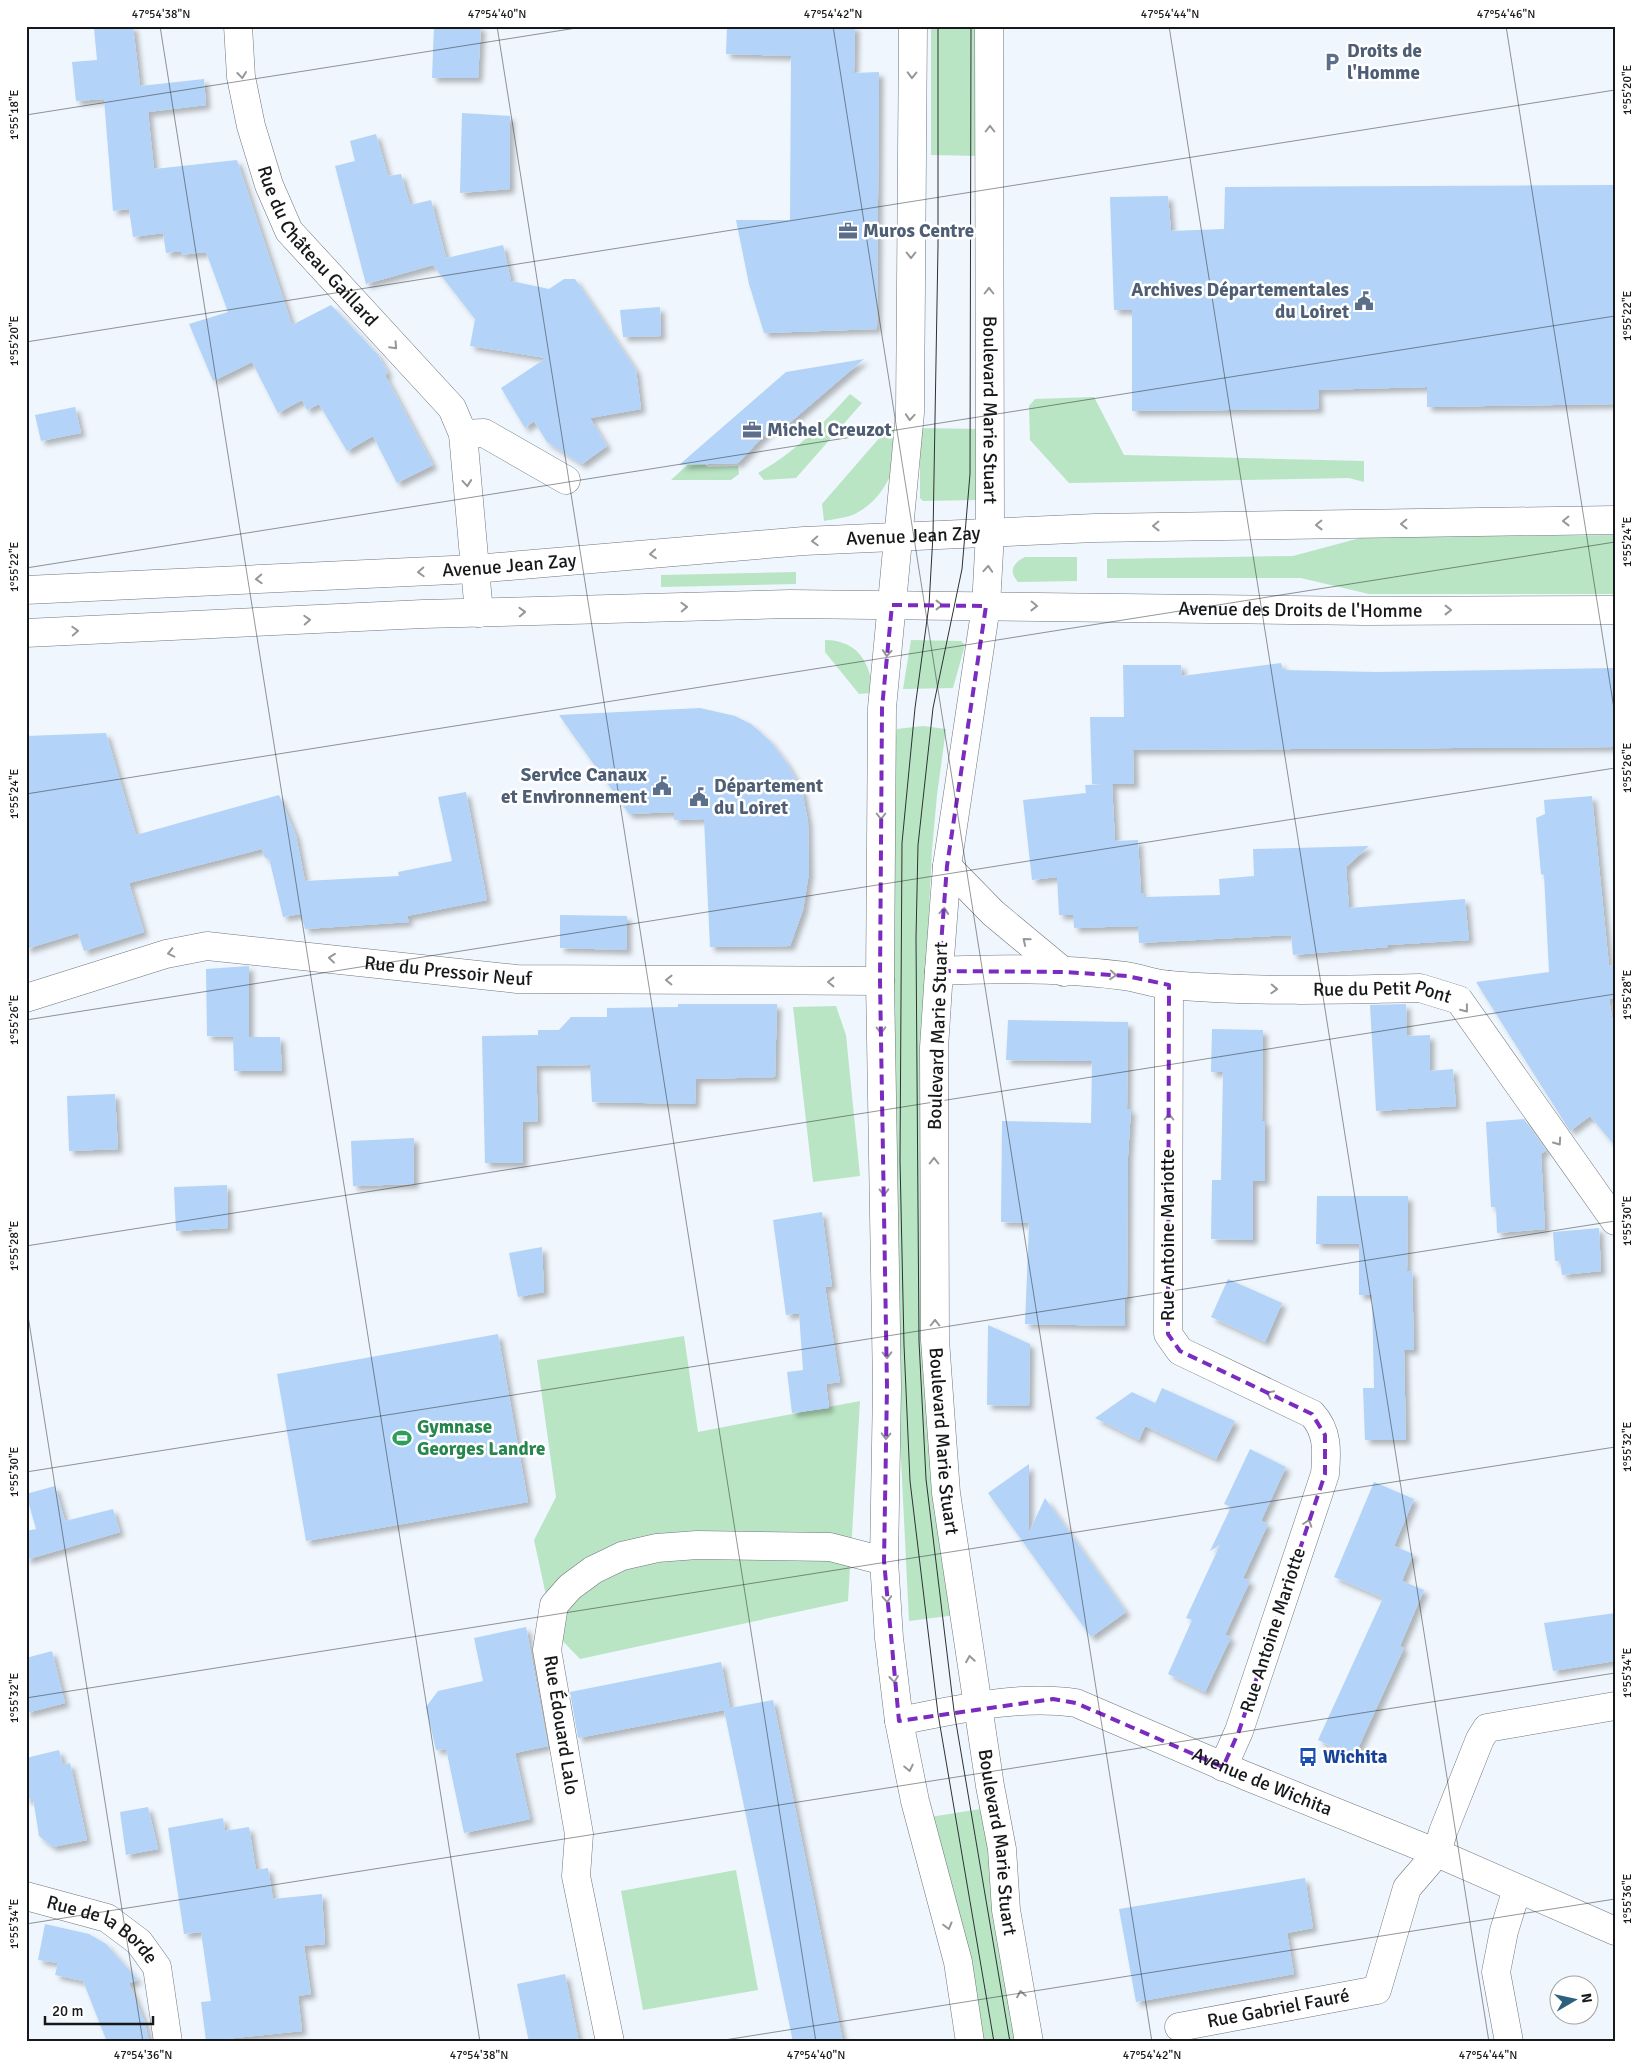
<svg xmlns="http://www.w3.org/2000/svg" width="1641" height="2068" font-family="Signika,sans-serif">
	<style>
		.green { fill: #b9e5c4 }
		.building { fill: #b3d4f8; filter: url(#shadow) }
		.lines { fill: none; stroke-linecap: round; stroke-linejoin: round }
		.street-casing { stroke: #70767c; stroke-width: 29 }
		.secondary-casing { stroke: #70767c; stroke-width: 29 }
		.primary-casing { stroke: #70767c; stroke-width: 29 }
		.street { stroke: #fff; stroke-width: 28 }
		.secondary { stroke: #fff; stroke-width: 28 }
		.primary { stroke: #fff; stroke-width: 28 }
		.tram { stroke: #2e3133; stroke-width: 1 }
		.oneway { stroke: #969798 }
		.marked { fill: none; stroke: #7b2cbf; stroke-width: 4; stroke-dasharray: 10 6; stroke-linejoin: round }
		.ticks { fill: none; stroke: #16181a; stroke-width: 1; stroke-opacity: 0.45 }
		.labels { text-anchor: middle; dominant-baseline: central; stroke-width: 5; stroke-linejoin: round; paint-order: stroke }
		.service-label { font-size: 19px; font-weight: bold; fill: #4e5e75; stroke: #fff; text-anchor: start }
		.street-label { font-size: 19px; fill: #16181a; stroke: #fff }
		.leisure-label { font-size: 19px; font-weight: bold; fill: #27864d; stroke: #fff; text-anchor: start }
		.transit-label { font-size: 19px; font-weight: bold; fill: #164399; stroke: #fff; text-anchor: start }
		.neatline { fill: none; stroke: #16181a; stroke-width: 2 }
		.ticks-label { font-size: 12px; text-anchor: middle; fill: #16181a }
	</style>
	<defs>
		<filter id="shadow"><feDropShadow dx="4.5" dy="4.5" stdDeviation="2.5" flood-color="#0004"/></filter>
	</defs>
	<rect width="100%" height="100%" fill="#eff6fd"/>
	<!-- green -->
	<path class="green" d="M931 26H980V156L931 155Z
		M850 394 862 403 796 478 764 480 758 473C794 453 822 425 850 394Z
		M1094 397 1124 455 1364 461V482L1349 478 1069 483 1030 440 1029 406 1035 399Z
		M902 427C898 462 889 496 855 514 846 518 833 519 824 521L822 504 888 428Z
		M920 428 978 429 977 500 923 501 920 498Z
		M697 456 708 467 738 466 739 474 731 480H671Z
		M1615 535V594H1369L1301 578H1107V559L1293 556 1364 537Z
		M1025 557H1077V581L1018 582C1008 571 1013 563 1025 557Z
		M796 572V584L661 587V575Z
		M825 640C858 640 872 664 872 693L859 694 825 652Z
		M911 640 961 641 965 645 953 688 903 689Z
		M923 726 946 729 937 795 932 850 923 1031 956 1615 909 1621 895 1337 892 869 894 755 897 729Z
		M836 1006 846 1035 860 1176 813 1182 793 1007Z
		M684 1336 698 1432 860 1401 848 1601 580 1659 554 1632 534 1540 556 1497 537 1360Z
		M987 1808 1019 2042H984L968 1950 930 1817Z
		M736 1870 758 1990 643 2010 621 1891Z"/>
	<!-- building -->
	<path class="building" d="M112 26H133L140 86 204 79 206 105 148 112 154 169 237 160 292 325 331 305 378 355 388 373 385 375 433 465 397 483 373 436 347 451 319 404 307 410 302 400 278 413 252 362 213 381 189 324 228 312 206 252 181 255V251L166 253 163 233 133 237 129 209 113 211 104 99 76 101 72 62 97 60 94 28Z
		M434 26H481L478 78H432Z
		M727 26H855L854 73 879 72 877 329 764 333 749 284 736 220H790L791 56 726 54Z
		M462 113 510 116V189L460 193Z
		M376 134 388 176 401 174 410 205 431 200 446 258 503 245 511 281 549 289 564 279H575L636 370 641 409 590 418 607 446 582 464 547 442 534 421 525 428 501 388 546 358 470 346 475 319 433 265 366 284 335 166 355 161 350 141Z
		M1615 185V404L1427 407V387L1318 390 1319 409 1132 411V310H1114L1110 197 1168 196 1171 231 1224 229 1225 187Z
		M660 307 661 336 623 337 620 310Z
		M864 359 780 431 775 424 738 463 679 465 786 372Z
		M75 407 81 433 41 441 35 415Z
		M1281 663 1283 670 1377 672 1615 668V747L1133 750 1134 784H1092L1090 717H1124L1123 665H1181L1182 676Z
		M700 708 735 716 751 724 770 741 786 762 802 790 808 822 809 873 803 910 790 946 710 947 704 819 674 820V812L629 814 559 715Z
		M106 733 136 835 279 795 296 836 305 881 399 876 398 872 452 861 438 797 466 792 487 900 407 916 409 922 305 929 301 914 283 917 269 858H265L262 849 129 883 144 932 84 951 78 933 26 949V736Z
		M1112 784 1115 841 1138 840 1141 893H1144V897L1220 895 1219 879 1254 876 1253 849 1369 846 1346 867 1349 908 1465 899 1469 940 1388 945V947L1293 955 1291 935 1139 943 1138 926 1074 928 1073 915H1059L1057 877 1032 880 1023 800 1086 793 1085 785Z
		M1592 796 1609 966 1615 965V998L1609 999 1615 1035V1146L1590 1116 1570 1131 1476 982 1549 972 1544 875 1541 874 1536 818 1545 814 1544 800Z
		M560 915 627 916V950L560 948Z
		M249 966V1037L207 1036 206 969Z
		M678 1004H777L775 1077 696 1079 695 1104 592 1102 590 1065 536 1066 538 1121 523 1122V1163H485L482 1036 538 1035V1030H559L571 1017H607V1008L678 1007Z
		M1406 1004 1407 1036 1430 1035V1071L1453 1069 1456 1106 1376 1111 1370 1005Z
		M1008 1020 1128 1022 1127 1109H1131L1128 1156 1127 1299H1125V1326L1025 1324 1029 1223 1001 1222 1002 1121 1091 1123 1092 1061 1006 1060Z
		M1212 1029 1263 1030 1262 1121H1265V1181H1253V1240L1211 1239 1212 1180H1221L1223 1072H1211Z
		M233 1037H280L282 1071H234Z
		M115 1094 118 1149 69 1151 67 1096Z
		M1524 1119 1546 1150 1541 1154 1545 1229 1497 1233 1496 1207H1491L1486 1122Z
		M414 1138V1184L353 1186 351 1141Z
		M227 1185 228 1228 176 1231 174 1187Z
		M1317 1196H1408L1407 1271H1412L1414 1350H1404L1406 1440H1365L1363 1388H1374L1372 1295H1359V1244H1316Z
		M822 1212 832 1286 825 1287 840 1382 826 1384 829 1408 792 1413 787 1372 803 1370 799 1313 786 1315 773 1220Z
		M1599 1228 1601 1271 1562 1275 1560 1261H1555L1553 1232Z
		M542 1247 544 1292 518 1297 509 1253Z
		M1228 1279 1282 1303 1265 1342 1211 1317Z
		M988 1325 1030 1344 1029 1406 987 1405Z
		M498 1334 528 1502 306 1541 277 1374Z
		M1162 1388 1235 1421 1216 1459 1145 1426Z
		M1132 1392 1155 1403 1139 1440 1095 1418Z
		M1250 1449 1286 1467 1261 1521 1268 1524 1243 1578 1250 1581 1225 1635 1231 1637 1205 1692 1168 1674 1192 1620 1186 1618 1220 1545 1210 1551 1231 1507 1224 1504Z
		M1029 1464V1532L1045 1498 1126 1612 1091 1637 988 1493Z
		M1374 1482 1414 1499 1394 1546 1413 1554 1402 1581 1424 1590 1400 1646 1404 1648 1354 1757 1318 1740 1383 1598 1334 1577Z
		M55 1486 65 1521 113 1509 120 1532 26 1560V1531L36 1529 26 1494Z
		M1615 1613V1661L1553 1671 1544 1623Z
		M526 1627 548 1746 515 1753 530 1819 464 1833 446 1749 436 1750 426 1707 438 1691 483 1681 474 1638Z
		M52 1651 65 1703 26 1713V1658Z
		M721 1662 730 1708 773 1700 843 2042H793L724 1710 578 1738 570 1692Z
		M59 1750 63 1765 70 1763 87 1840 53 1847 39 1836 33 1798 26 1800V1758Z
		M148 1807 158 1849 126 1855 120 1812Z
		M223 1818 225 1831 249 1827 256 1870 268 1868 273 1899 322 1894 325 1944 304 1946 311 1994 298 1996 302 2031 206 2041 201 2002 211 2001 201 1932 184 1934 168 1828Z
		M1305 1878 1313 1928 1287 1933 1294 1974 1136 2002 1119 1909Z
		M45 1924 89 1934 106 1944 138 1980 129 1983 145 2023 149 2042H107L83 1981 55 1975 58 1963 38 1960Z
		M565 1974 579 2042H529L517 1984Z"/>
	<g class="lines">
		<!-- street casing -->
		<g class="street-casing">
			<g id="street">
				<path id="s1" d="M238 26 241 77 251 126 269 185 289 231 452 408 463 434 479 613"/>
				<path d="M463 434 484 433 566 480"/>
				<path d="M947 866 993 913 1064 972"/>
				<path id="s2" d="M939 971C1001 968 1063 968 1125 976 1140 978 1154 984 1169 985 1252 992 1336 990 1420 988L1459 1000 1615 1221"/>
				<path d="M1169 985 1168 1334 1180 1351 1312 1414C1328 1431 1327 1451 1325 1474L1239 1731 1223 1767"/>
				<path id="s3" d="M26 998 166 954 207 946 517 979 880 981"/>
				<path id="s4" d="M899 1721C956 1710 1018 1694 1076 1703L1246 1776 1437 1853 1615 1931"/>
				<path id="s5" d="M26 1896 107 1918 139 1942 157 1967 168 2042"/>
				<path id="s6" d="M1179 2027 1377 1990 1407 1888 1437 1853 1443 1832 1480 1739 1487 1728 1615 1706"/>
				<path d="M610 2042 576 1876 579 1834 547 1650 554 1605 570 1587 593 1570 622 1556 657 1548 697 1545 830 1547 884 1561"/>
				<path d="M1509 2042 1496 1972 1504 1931 1517 1889"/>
			</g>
		</g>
		<!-- secondary casing -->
		<g class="secondary-casing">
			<g id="secondary">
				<path d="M913 26 910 413 882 708 880 981 887 1387 884 1561 889 1638 899 1721 915 1801 958 1962 970 2042"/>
				<path id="s7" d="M989 26 990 533 986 606 947 866 939 971 934 1048 935 1340 946 1493 990 1786 1002 1849 1006 1910 1029 2042"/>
			</g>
		</g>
		<!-- primary casing -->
		<g class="primary-casing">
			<g id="primary">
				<path id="s8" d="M26 590 474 569 804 541 1095 528 1615 520"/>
				<path id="s9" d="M26 633 423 614 790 604 1365 611 1615 610"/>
			</g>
		</g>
		<!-- street -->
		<use href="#street" class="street"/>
		<!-- secondary -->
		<use href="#secondary" class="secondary"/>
		<!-- primary -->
		<use href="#primary" class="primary"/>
		<!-- tram -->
		<path class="tram" d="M938 26V246L933 535 929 605 915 708 902 843 900 1160 904 1345 910 1481 938 1714 994 2042
			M971 26 970 474 962 569 933 708 918 845 916 938 919 1341 926 1479 954 1711 1010 2042"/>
	</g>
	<!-- one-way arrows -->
	<defs><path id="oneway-chevron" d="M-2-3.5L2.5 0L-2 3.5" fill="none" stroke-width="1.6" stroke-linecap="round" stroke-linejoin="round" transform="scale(1.25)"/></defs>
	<g class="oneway">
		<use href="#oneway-chevron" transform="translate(242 75) rotate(83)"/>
		<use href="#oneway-chevron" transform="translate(912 75) rotate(91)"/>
		<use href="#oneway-chevron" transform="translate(990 129) rotate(-90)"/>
		<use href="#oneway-chevron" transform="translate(911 255) rotate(90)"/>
		<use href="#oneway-chevron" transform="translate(989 291) rotate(-90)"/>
		<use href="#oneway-chevron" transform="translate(394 346) rotate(47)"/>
		<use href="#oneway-chevron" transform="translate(910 417) rotate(94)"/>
		<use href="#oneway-chevron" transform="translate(467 483) rotate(85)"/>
		<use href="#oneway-chevron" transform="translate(1566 521) rotate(179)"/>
		<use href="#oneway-chevron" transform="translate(1404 524) rotate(179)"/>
		<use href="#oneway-chevron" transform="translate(1319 525) rotate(179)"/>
		<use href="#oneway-chevron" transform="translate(1156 526) rotate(179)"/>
		<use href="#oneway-chevron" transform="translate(815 541) rotate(177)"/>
		<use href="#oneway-chevron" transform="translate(653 554) rotate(175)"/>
		<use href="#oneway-chevron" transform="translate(988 569) rotate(-86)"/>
		<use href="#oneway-chevron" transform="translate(421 572) rotate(177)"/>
		<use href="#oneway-chevron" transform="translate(259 579) rotate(177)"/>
		<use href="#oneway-chevron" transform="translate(939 605)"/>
		<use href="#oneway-chevron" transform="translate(1034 606) rotate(1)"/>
		<use href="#oneway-chevron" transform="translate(684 607) rotate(-2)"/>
		<use href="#oneway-chevron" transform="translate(1448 610)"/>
		<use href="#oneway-chevron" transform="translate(522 612) rotate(-2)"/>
		<use href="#oneway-chevron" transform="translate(307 620) rotate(-3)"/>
		<use href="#oneway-chevron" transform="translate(75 631) rotate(-3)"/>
		<use href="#oneway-chevron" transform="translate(887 653) rotate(95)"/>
		<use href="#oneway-chevron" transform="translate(881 816) rotate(90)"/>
		<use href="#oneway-chevron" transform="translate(944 911) rotate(-85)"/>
		<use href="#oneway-chevron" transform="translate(1026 941) rotate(-141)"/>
		<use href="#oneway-chevron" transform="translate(171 953) rotate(167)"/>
		<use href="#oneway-chevron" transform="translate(332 958) rotate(-174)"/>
		<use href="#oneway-chevron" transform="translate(1113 975) rotate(4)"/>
		<use href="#oneway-chevron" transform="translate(669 980) rotate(-179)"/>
		<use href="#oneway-chevron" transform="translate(831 982) rotate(-180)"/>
		<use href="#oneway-chevron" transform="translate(1274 989) rotate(2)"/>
		<use href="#oneway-chevron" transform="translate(1465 1009) rotate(52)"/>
		<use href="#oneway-chevron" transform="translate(881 1030) rotate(89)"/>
		<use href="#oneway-chevron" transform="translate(1169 1117) rotate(-90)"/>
		<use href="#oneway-chevron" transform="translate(1558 1142) rotate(55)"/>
		<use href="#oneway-chevron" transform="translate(934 1161) rotate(-90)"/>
		<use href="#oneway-chevron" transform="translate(884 1192) rotate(89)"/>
		<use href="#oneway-chevron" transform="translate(935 1323) rotate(-90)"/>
		<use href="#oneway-chevron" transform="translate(887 1355) rotate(89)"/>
		<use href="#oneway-chevron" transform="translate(1270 1394) rotate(-154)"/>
		<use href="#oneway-chevron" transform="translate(886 1436) rotate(91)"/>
		<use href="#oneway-chevron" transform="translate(1308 1523) rotate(-72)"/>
		<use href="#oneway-chevron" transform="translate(887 1599) rotate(86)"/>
		<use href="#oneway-chevron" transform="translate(970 1659) rotate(-99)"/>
		<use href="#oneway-chevron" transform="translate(894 1679) rotate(83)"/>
		<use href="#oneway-chevron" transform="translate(909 1768) rotate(78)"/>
		<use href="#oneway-chevron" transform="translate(948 1926) rotate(75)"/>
		<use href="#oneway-chevron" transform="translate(1021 1994) rotate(-100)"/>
	</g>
	<!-- marked area -->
	<path class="marked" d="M892 605 986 606 947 866 939 971 1064 972 1127 976 1169 985 1168 1334 1180 1351 1312 1414 1325 1435V1474L1239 1731 1223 1767 1076 1703 1053 1699 899 1721 884 1561 887 1387 880 981 882 708Z"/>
	<!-- ticks -->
	<path class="ticks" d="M160 26 480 2042M497 26 816 2042M833 26 1152 2042M1169 26 1489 2042M1506 26 1615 715M26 115 589 26M26 342 1615 90M26 568 1615 316M26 794 1615 542M26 1020 1615 768M26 1246 1615 994M26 1303 143 2042M26 1472 1615 1221M26 1698 1615 1447M26 1924 1615 1673M712 2042 1615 1899"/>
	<!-- icons -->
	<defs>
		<g id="parking-bare" transform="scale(1.5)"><path d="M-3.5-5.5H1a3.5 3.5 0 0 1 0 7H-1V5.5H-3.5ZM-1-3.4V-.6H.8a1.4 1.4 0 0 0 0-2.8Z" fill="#5c6f8a" stroke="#fff" stroke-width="2.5" paint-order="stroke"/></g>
		<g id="office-bare" transform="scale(1.5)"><path d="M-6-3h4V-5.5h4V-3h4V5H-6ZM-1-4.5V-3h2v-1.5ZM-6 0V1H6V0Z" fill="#5c6f8a" stroke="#fff" stroke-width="2.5" paint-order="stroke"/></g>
		<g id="civic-bare" transform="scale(1.5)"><path d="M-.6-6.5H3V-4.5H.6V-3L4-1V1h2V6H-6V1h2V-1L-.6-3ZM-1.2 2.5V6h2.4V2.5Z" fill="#5c6f8a" stroke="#fff" stroke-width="2.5" paint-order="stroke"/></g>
		<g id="stadium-bare" transform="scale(1.5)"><path d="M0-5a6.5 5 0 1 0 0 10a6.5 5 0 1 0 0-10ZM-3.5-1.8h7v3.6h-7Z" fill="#2e9e5b" stroke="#fff" stroke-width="2.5" paint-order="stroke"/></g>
		<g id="bus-bare" transform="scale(1.5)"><path d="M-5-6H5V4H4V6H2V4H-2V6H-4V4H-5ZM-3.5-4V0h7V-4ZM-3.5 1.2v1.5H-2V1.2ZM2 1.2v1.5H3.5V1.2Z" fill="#1a4fb4" stroke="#fff" stroke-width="2.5" paint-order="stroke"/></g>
	</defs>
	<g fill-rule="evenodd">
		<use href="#parking-bare" x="1332" y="62"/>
		<use href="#office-bare" x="848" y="231"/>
		<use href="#civic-bare" x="1364" y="301"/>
		<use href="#office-bare" x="752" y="430"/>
		<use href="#civic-bare" x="662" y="786"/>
		<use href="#civic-bare" x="699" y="797"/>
		<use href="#stadium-bare" x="402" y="1438"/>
		<use href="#bus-bare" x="1308" y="1757"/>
	</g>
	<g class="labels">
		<!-- service labels -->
		<g class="service-label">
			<text x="1347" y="51">Droits de<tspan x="1347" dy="22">l'Homme</tspan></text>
			<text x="863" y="231">Muros Centre</text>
			<text x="1349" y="290" text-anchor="end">Archives Départementales<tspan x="1349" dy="22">du Loiret</tspan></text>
			<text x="767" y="430">Michel Creuzot</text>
			<text x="647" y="775" text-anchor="end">Service Canaux<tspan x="647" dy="22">et Environnement</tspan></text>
			<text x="714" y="786">Département<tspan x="714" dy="22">du Loiret</tspan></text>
		</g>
		<!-- street labels -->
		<g class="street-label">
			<text stroke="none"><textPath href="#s1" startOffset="241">Rue du Château Gaillard</textPath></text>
			<text stroke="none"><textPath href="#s7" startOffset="384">Boulevard Marie Stuart</textPath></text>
			<text stroke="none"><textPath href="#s8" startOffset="889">Avenue Jean Zay</textPath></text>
			<text stroke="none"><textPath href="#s8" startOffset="484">Avenue Jean Zay</textPath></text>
			<text stroke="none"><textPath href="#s9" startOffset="1275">Avenue des Droits de l'Homme</textPath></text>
			<text stroke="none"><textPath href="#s3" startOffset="431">Rue du Pressoir Neuf</textPath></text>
			<text stroke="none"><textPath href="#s2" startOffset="445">Rue du Petit Pont</textPath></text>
			<text transform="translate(938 1036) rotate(-88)">Boulevard Marie Stuart</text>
			<text transform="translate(1168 1235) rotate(-90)">Rue Antoine Mariotte</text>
			<text stroke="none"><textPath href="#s7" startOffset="1419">Boulevard Marie Stuart</textPath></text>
			<text transform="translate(1273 1630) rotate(-72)">Rue Antoine Mariotte</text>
			<text transform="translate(561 1725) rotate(81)">Rue Édouard Lalo</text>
			<text stroke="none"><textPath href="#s4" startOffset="381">Avenue de Wichita</textPath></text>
			<text stroke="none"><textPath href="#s7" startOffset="1824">Boulevard Marie Stuart</textPath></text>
			<text stroke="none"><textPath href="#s5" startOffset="85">Rue de la Borde</textPath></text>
			<text stroke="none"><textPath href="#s6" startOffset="101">Rue Gabriel Fauré</textPath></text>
		</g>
		<!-- leisure labels -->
		<g class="leisure-label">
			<text x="417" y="1427">Gymnase<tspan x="417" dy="22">Georges Landre</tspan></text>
		</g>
		<!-- transit labels -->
		<g class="transit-label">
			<text x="1323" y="1757">Wichita</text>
		</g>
	</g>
	<!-- border -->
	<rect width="1641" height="2068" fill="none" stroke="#ffffff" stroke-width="55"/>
	<!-- north arrow -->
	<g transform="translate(1574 2000) rotate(81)"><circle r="24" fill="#ffffff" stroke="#a2a3a3"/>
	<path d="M0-4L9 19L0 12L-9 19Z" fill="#2d617e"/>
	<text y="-8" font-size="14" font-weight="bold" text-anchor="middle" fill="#16181a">N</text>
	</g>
	<!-- scale -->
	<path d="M45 2016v8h108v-8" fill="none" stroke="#16181a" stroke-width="2.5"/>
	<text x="52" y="2016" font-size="15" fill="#16181a" stroke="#ffffff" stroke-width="4" paint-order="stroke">20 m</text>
	<rect x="28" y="28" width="1586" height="2012" class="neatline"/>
	<g class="ticks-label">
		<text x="161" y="18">47°54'38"N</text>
		<text x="497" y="18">47°54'40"N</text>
		<text x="833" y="18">47°54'42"N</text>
		<text x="1170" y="18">47°54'44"N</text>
		<text x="1506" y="18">47°54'46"N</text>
		<text transform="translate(1627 90) rotate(-90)" y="4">1°55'20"E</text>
		<text transform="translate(14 115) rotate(-90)" y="4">1°55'18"E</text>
		<text transform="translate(1627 316) rotate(-90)" y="4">1°55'22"E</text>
		<text transform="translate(14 341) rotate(-90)" y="4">1°55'20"E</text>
		<text transform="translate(1627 542) rotate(-90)" y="4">1°55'24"E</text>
		<text transform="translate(14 567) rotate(-90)" y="4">1°55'22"E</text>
		<text transform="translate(1627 768) rotate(-90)" y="4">1°55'26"E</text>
		<text transform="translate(14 794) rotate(-90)" y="4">1°55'24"E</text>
		<text transform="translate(1627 995) rotate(-90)" y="4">1°55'28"E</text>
		<text transform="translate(14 1020) rotate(-90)" y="4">1°55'26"E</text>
		<text transform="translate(1627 1221) rotate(-90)" y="4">1°55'30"E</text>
		<text transform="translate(14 1246) rotate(-90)" y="4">1°55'28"E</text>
		<text transform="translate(1627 1447) rotate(-90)" y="4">1°55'32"E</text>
		<text transform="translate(14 1472) rotate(-90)" y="4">1°55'30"E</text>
		<text transform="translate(1627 1673) rotate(-90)" y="4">1°55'34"E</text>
		<text transform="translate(14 1698) rotate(-90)" y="4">1°55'32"E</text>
		<text transform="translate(1627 1899) rotate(-90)" y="4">1°55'36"E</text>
		<text transform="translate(14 1924) rotate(-90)" y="4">1°55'34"E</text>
		<text x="143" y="2059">47°54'36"N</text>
		<text x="479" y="2059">47°54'38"N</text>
		<text x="816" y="2059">47°54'40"N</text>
		<text x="1152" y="2059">47°54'42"N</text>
		<text x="1488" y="2059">47°54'44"N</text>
	</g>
</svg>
